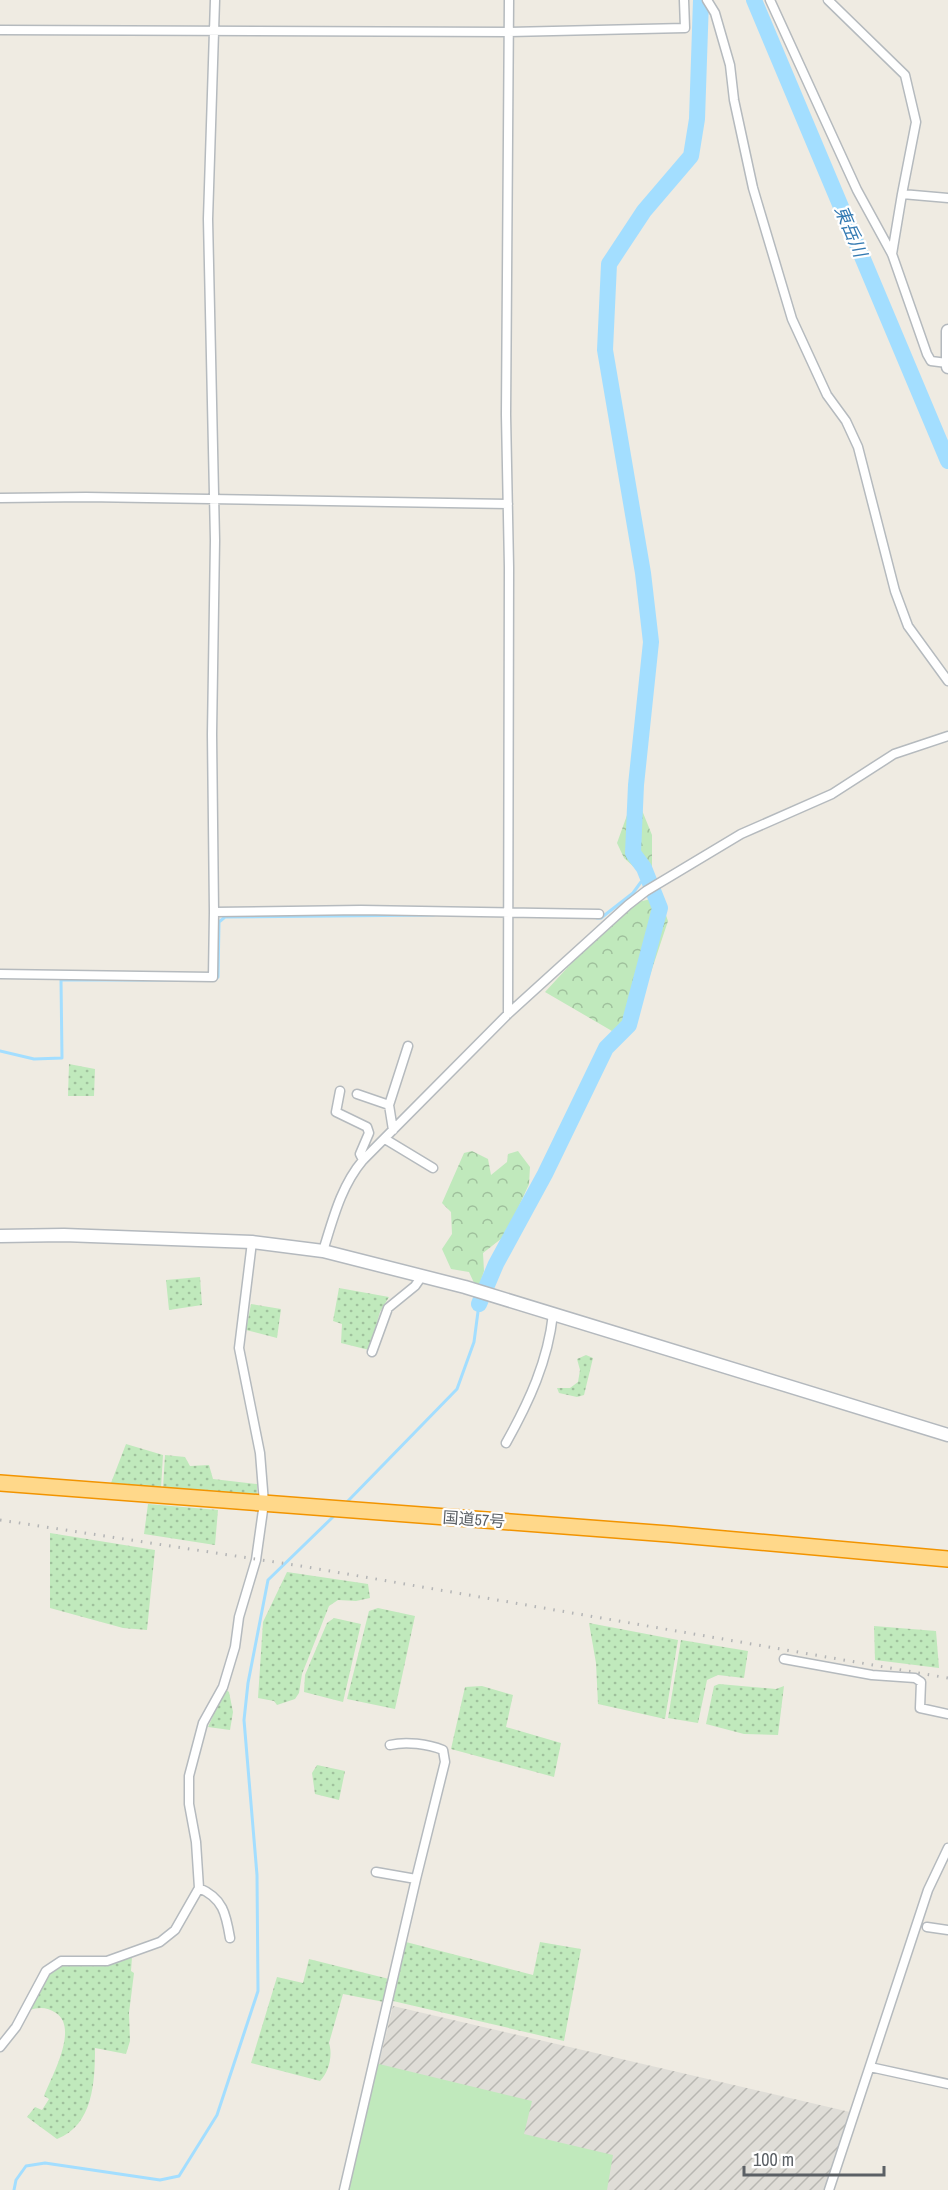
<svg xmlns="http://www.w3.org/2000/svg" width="948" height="2190" font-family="'Archivo Narrow','Noto Sans JP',sans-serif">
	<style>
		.industrial { fill: url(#industrial-furrows) }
		.grass { fill: url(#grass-dots) }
		.forest { fill: url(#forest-crowns) }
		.pitch { fill: #c0e9bc }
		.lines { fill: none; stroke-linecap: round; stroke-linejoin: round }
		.stream { stroke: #a3deff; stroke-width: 3 }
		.river { stroke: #a3deff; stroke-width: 16 }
		.street-casing { stroke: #b5babe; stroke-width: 11 }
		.secondary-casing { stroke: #b4b9be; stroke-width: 15 }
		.highway-casing { stroke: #f29400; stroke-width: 18 }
		.street { stroke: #fff; stroke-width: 8 }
		.secondary { stroke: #fff; stroke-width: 12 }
		.highway { stroke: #ffd88a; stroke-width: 15 }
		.rail { stroke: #b4b5b6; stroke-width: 3; stroke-dasharray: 1.5 8; stroke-linecap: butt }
		.labels { text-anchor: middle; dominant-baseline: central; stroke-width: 4.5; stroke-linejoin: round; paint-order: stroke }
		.street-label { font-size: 16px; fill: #5b6065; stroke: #fff }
		.water-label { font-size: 18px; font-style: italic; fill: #337ab2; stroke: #fff }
	</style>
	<defs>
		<pattern id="industrial-furrows" width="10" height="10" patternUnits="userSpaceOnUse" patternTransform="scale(1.5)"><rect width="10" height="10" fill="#dfddd7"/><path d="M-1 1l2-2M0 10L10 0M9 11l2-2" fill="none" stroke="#b8b7b2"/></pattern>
		<pattern id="grass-dots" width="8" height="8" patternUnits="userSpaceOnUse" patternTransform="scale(1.5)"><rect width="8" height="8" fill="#c0e9bc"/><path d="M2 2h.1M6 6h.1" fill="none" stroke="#9fc09c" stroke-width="1.8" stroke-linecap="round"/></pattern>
		<pattern id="forest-crowns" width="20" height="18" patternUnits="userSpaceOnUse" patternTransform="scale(1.5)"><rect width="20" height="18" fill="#c0e9bc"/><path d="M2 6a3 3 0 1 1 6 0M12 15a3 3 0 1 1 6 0" fill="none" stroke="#9fc09c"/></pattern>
	</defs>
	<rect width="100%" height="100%" fill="#efebe2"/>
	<!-- industrial -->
	<path class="industrial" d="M393 2006 850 2112 825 2190H348Z"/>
	<!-- grass -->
	<path class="grass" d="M69 1064 95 1069 94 1096H68Z
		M200 1277 202 1305 169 1310 166 1280Z
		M339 1288 389 1297 380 1312 369 1350 341 1343 342 1324 333 1321Z
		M251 1304 281 1309 277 1338 246 1330Z
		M586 1355 593 1358 584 1395 577 1397 559 1393 557 1388H570L578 1382 580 1370 577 1359Z
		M126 1444 163 1455 161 1488 111 1483Z
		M165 1455 185 1457 190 1466 209 1465 213 1479 257 1484V1496L163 1488Z
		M148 1504 218 1510 215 1545 144 1534Z
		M50 1533 155 1550 147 1630 123 1628 50 1608Z
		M287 1572 368 1584 370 1598 356 1601 338 1600 329 1606 302 1674 299 1693 295 1699 277 1705 274 1701 258 1698 263 1622Z
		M378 1608 415 1616 395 1709 347 1699 369 1611Z
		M334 1618 361 1624 343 1702 304 1692 305 1675 327 1623Z
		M589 1623 678 1640 665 1719 598 1704 596 1663Z
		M874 1626 936 1631 939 1668 875 1660Z
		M681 1640 748 1651 744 1678 718 1675 707 1680 698 1723 668 1718Z
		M719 1684 776 1689 784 1686 778 1735 744 1734 706 1724 714 1686Z
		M482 1686 513 1695 506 1727 561 1743 554 1777 451 1749 465 1687Z
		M225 1689 229 1692 233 1712 230 1730 208 1727Z
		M317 1765 345 1771 339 1800 315 1794 312 1773Z
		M406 1942 533 1975 540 1942 581 1949 564 2041 393 2001Z
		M132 1957 131 1971 134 1973 129 2013 130 2041 126 2054 95 2048C95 2082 93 2125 57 2139L27 2117 35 2107 42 2110 49 2099 44 2096C52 2076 79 2028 56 2013 47 2007 40 2007 29 2010L53 1969 59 1966H104Z
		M309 1959 389 1979 384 2002 343 1994 329 2043C333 2055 329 2072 320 2081L251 2063 277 1977 303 1983Z"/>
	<!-- forest -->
	<path class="forest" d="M635 793 652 835V876L668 921 637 1014 612 1031 545 992 625 905 655 898 646 878 624 858 617 843Z
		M472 1151 488 1159 491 1175 507 1162 508 1154 518 1151 530 1167 529 1184 506 1235 483 1253 484 1271 479 1286 475 1285 469 1272 451 1269 442 1249 452 1234 451 1212 442 1203 464 1153Z"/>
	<!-- pitch -->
	<path class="pitch" d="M379 2064 532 2101 524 2134 613 2155 607 2190H347L374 2068Z"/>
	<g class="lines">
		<!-- stream -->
		<path class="stream" d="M597 918H601L633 893 641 882
			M0 1051 34 1059 62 1058 61 980H215L218 977 219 922 225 917 434 915
			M346 1503 457 1389 474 1342 479 1304
			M14 2190 16 2180 26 2166 45 2163 160 2180 179 2176 217 2115 258 1991 257 1875 244 1720 248 1683 268 1580 336 1514"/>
		<!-- river -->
		<path class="river" d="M754 0 948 461
			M479 1304 496 1264 545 1174 606 1048 629 1025 660 908 644 868 633 853 636 785 651 642 643 573 605 350 609 264 644 211 691 156 697 119 701 0"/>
		<!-- street casing -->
		<g class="street-casing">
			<path id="street" d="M707 0 715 13 730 65 734 100 753 188 792 319 827 395 846 421 858 447 895 591 908 626 948 681
				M770 0 857 190 892 254 927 354 931 361 947 363
				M828 0 905 75 916 122 902 194
				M0 30 509 32 685 28 684 0
				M892 254 902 194 948 198
				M0 498 86 497 508 504
				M214 912 212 734 215 540 208 219 215 0
				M0 974 213 977 214 912 361 910 599 914
				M508 1014 509 567 506 415 509 0
				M340 1091 336 1112 367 1127 369 1133 360 1154 363 1160
				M357 1094 389 1105
				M393 1130 389 1105 408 1046
				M385 1139 433 1168
				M323 1251C333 1219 341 1186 363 1160L508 1014 628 905 646 891 741 834 832 794 894 754 948 736
				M372 1352 388 1308 415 1286 422 1276
				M506 1443C529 1402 548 1361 553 1314
				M784 1659 872 1675 915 1678 921 1682 920 1708 948 1714
				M376 1872 416 1879 445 1762 443 1750C428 1744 406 1741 390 1745
				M199 1888C223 1898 226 1914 230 1938
				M927 1927 948 1930
				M0 2047 16 2027 46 1971 61 1961H107L160 1942 175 1930 199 1888 196 1842 189 1804V1776L203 1723 223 1687 235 1647 239 1617 256 1560 264 1503 260 1453 239 1348 252 1242
				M870 2067 948 2084
				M344 2190 416 1879
				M829 2190 928 1890 948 1848"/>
		</g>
		<!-- secondary casing -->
		<g class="secondary-casing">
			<path id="secondary" d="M948 331V367
				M0 1236 64 1235 252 1242 323 1251 465 1287 948 1435"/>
		</g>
		<!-- highway casing -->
		<g class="highway-casing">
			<path id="highway" d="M0 1483 669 1534 948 1559"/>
		</g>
		<!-- street -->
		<use href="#street" class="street"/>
		<!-- secondary -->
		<use href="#secondary" class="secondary"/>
		<!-- highway -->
		<use href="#highway" class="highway"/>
		<!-- rail -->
		<path class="rail" d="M0 1520 301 1566 948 1678"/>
	</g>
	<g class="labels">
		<!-- street labels -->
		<g class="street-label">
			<text transform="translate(474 1519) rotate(4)">国道57号</text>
		</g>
		<!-- water labels -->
		<g class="water-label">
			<text transform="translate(851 231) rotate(67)">東岳川</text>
		</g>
	</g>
	<!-- scale -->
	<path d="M744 2166v9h140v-9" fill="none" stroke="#5b6065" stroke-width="3"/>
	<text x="753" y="2166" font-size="18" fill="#5b6065" stroke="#ffffff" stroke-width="4.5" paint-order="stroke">100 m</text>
</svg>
